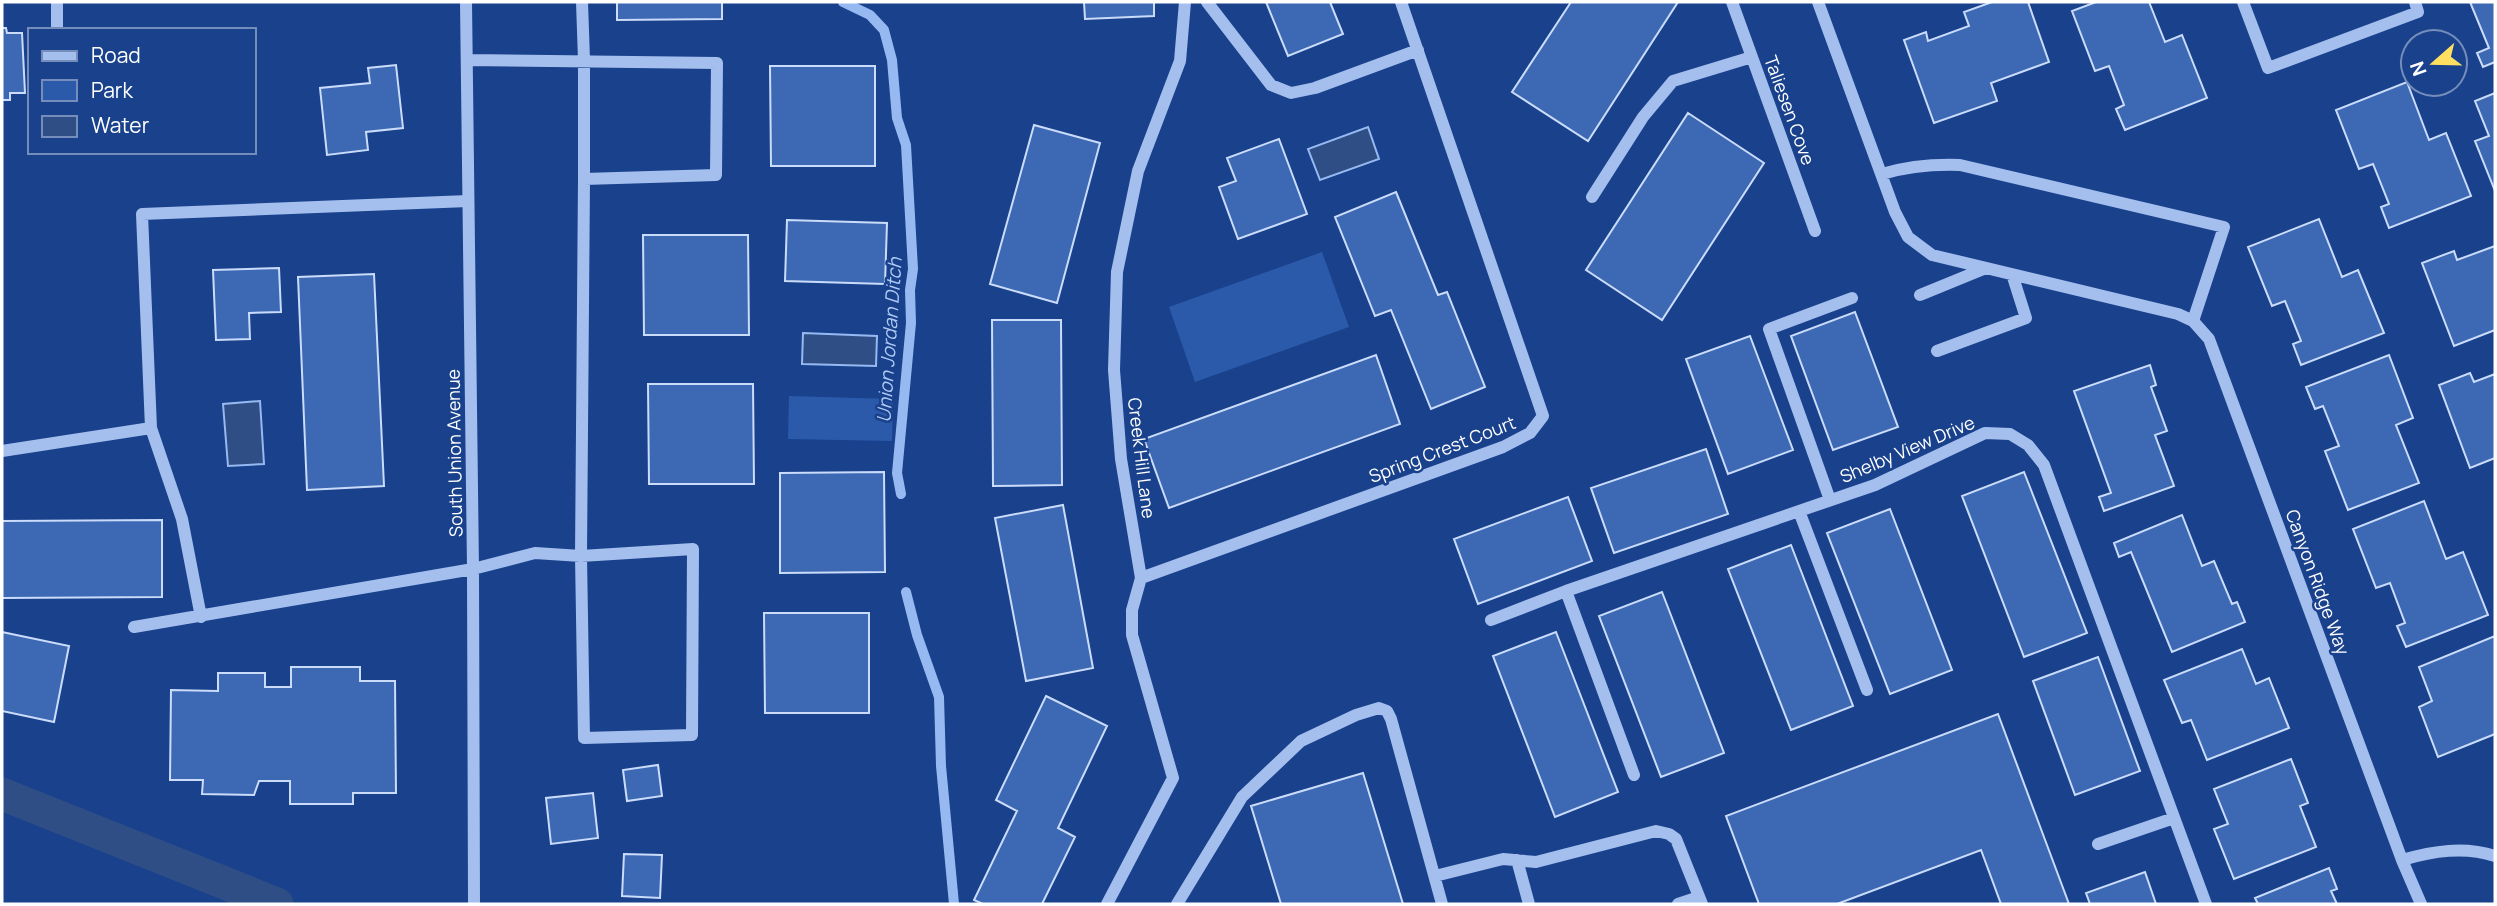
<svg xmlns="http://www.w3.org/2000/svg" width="2497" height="906" font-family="Manrope,sans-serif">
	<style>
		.green { fill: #2b5aab }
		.water { fill: #304e86; stroke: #96b9f1; stroke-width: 2 }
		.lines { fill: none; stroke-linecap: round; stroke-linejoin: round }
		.stream { stroke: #96b9f1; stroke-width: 10 }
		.canal { stroke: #304e86; stroke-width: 33 }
		.building { fill: #3d68b3; stroke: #cadcfa; stroke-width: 2 }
		.minor { stroke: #a4bfee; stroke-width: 12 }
		.labels { text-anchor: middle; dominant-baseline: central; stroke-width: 5; stroke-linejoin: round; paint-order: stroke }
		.street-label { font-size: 18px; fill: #fff; stroke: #19418c }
		.water-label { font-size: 19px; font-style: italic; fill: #afcaf5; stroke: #19418c }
	</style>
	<rect width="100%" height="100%" fill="#19418c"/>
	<!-- green -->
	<path class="green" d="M1322 252 1349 327 1195 382 1169 307Z
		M789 396 893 399 892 441 788 439Z"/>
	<!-- water -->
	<path class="water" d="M1368 127 1379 159 1320 180 1308 149Z
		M803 333 877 336 876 366 802 364Z
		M260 401 264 464 228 466 223 404Z"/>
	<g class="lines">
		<!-- stream -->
		<path class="stream" d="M843 2 870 15 884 30 892 60 897 118 906 145 913 269 910 290 911 323 897 473 901 494
			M906 592 917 635 939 697 941 766 954 904"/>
		<!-- canal -->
		<path class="canal" d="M2 794 277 904"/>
	</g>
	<!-- building -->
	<path class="building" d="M617 2H722V19L617 20Z
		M1084 2H1154V16L1085 19Z
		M1266 2H1330L1343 34 1288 56Z
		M1571 2H1678L1588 141 1512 92Z
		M1992 2H2028L2049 62 1991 83 1997 101 1934 123 1904 40 1926 32 1928 41 1969 26 1964 12Z
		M2096 2H2149L2165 42 2182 35 2207 98 2125 130 2116 109 2124 105 2109 66 2095 71 2072 11Z
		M2470 2H2495V62L2483 67 2477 53 2489 48Z
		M2 28H6L7 33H22L25 93H10V100H2Z
		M396 65 403 128 366 132 368 150 327 155 320 88 370 83 368 68Z
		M770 66H875V166H771Z
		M2407 82 2429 140 2446 133 2471 196 2389 228 2381 207 2389 204 2373 164 2359 169 2336 110Z
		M2495 93V191L2475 141 2489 136 2475 101Z
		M1688 113 1764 163 1662 320 1586 270Z
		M1034 125 1100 143 1057 303 990 284Z
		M1279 139 1307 214 1238 239 1219 187 1236 181 1227 158Z
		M1396 192 1438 295 1447 292 1485 387 1431 409 1391 310 1375 316 1335 217Z
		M2319 219 2342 277 2358 270 2384 333 2301 365 2293 344 2301 341 2285 301 2272 306 2248 247Z
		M787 220 887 223 885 284 785 281Z
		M643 235H748L749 335H644Z
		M2495 246V330L2454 346 2422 263 2454 251 2457 260Z
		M279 268 281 312 249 313 250 339 216 340 213 270Z
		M374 274 384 486 307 490 298 277Z
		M1855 312 1898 427 1833 450 1791 336Z
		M992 320H1061L1062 485 993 486Z
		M1750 336 1793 450 1728 474 1686 359Z
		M1376 355 1400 424 1169 508 1144 439Z
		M2389 355 2413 418 2396 425 2419 483 2348 510 2325 451 2339 446 2323 406 2315 409 2306 387Z
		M2150 365 2156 385 2151 387 2167 431 2155 435 2174 486 2104 511 2099 497 2111 493 2074 391Z
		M2470 373 2474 382 2495 374V458L2470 468 2439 385Z
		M648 384H753L754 484H649Z
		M1706 449 1728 514 1614 553 1591 488Z
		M884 472 885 572 780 573V473Z
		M2024 472 2087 633 2024 657 1962 496Z
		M1568 497 1592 561 1478 604 1454 539Z
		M2424 501 2446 559 2463 552 2488 615 2406 647 2397 626 2405 623 2390 583 2376 588 2353 529Z
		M1063 505 1093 668 1026 681 995 518Z
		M1890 509 1952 670 1890 694 1827 533Z
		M2182 515 2202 566 2214 561 2232 604 2237 602 2245 622 2172 652 2131 552 2119 557 2114 543Z
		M162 520V597L2 598V521Z
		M1791 545 1853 706 1791 730 1728 569Z
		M1662 592 1724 753 1661 777 1599 616Z
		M764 613H869V713H765Z
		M2 632 69 646 54 722 2 711Z
		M1556 632 1618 792 1555 817 1493 656Z
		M2495 636V734L2438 757 2419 707 2432 701 2419 667Z
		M2242 649 2256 684 2269 678 2289 728 2207 760 2191 720 2182 723 2164 680Z
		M2098 657 2140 771 2075 795 2033 681Z
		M291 667H360V681H395L396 793H353V804H290V781H259L254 795 202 794 203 780H170L171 690 218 691V673H265V687H291Z
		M1046 696 1107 726 1058 828 1075 837 1042 904H983L974 900 1017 811 996 800Z
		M1998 714 2069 904H2001L1981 850 1837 904H1759L1726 816Z
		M2291 759 2308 803 2300 806 2316 847 2234 879 2214 829 2228 824 2214 789Z
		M658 765 662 796 627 801 623 770Z
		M1363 773 1403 904H1281L1251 806Z
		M593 793 598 838 551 844 546 798Z
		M624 854 662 855 660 898 622 896Z
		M2329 868 2337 889 2331 891 2337 904H2258L2255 898Z
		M2145 872 2156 904H2090L2086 893Z"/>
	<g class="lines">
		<!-- minor -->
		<path class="minor" d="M57 2V30
			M466 2 473 569 474 904
			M582 2 584 60V179
			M1207 2 1271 85 1291 93 1315 88 1418 50
			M1732 2 1815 231
			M1818 2 1895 212 1908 237 1932 255 2178 314 2193 321 2209 339 2402 860C2433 851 2464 846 2495 856
			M2243 2 2268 68 2418 12 2415 2
			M1882 174C1909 166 1932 164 1960 165L2224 227 2193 321
			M1592 197 1643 117 1673 81 1752 57
			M1920 295 1986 268
			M1937 351 2026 318 2012 274
			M2 451 151 428
			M1830 500 1769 329 1852 298
			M1799 511 1867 690
			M693 549 692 735 584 738 581 556Z
			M1141 578 1503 447 1530 433 1543 416 1401 2
			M1566 591 1634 775
			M201 617 182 519 151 428 142 214 468 201
			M1491 620 1566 591 1875 485 1985 433 2010 434 2028 445 2044 465 2206 904
			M134 627 473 569 535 553 581 556 584 179 716 175 717 63 467 60
			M2098 844 2174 818
			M1517 860 1529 904
			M2402 860 2421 904
			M1435 876 1503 859 1536 862 1656 831 1669 834 1676 839 1702 904
			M1107 904 1173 778 1132 635V610L1141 578 1121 459 1114 370 1117 272 1138 171 1180 61 1185 2
			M1177 904 1242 797 1301 741 1356 715 1379 708 1387 711 1391 719 1442 904
			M1678 904 1699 897"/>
	</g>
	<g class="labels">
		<!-- street labels -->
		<g class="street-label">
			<text transform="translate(1790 110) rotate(70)">Taliesen Cove</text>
			<text transform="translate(1442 449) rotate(-21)">Spring Crest Court</text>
			<text transform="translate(1907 449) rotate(-23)">Shelby View Drive</text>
			<text transform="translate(454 453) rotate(-91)">South Union Avenue</text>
			<text transform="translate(1142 458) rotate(83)">Creek Hill Lane</text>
			<text transform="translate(2318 582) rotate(70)">Canyon Ridge Way</text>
		</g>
		<!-- water labels -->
		<g class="water-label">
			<text transform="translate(889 340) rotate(-86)">Union Jordan Ditch</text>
		</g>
	</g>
	<!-- border -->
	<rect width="2497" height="906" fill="none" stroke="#ffffff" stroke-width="7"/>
	<!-- legend -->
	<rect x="28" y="28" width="228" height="126" fill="#19418c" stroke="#758dba" stroke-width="2"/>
	<rect x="42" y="51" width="35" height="10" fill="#a4bfee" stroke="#758dba" stroke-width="2"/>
	<text x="91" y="63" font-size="21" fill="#ffffff">Road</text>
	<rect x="42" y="80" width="35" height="21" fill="#2b5aab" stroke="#758dba" stroke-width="2"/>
	<text x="91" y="98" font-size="21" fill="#ffffff">Park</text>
	<rect x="42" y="116" width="35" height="21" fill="#304e86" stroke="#758dba" stroke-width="2"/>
	<text x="91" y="133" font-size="21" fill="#ffffff">Water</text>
	<!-- north arrow -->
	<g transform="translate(2434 63) rotate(250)"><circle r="33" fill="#19418c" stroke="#758dba" stroke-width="2"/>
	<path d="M0-5L12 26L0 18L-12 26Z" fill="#ffdf61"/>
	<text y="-10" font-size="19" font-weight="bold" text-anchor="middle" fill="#ffffff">N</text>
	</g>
</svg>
